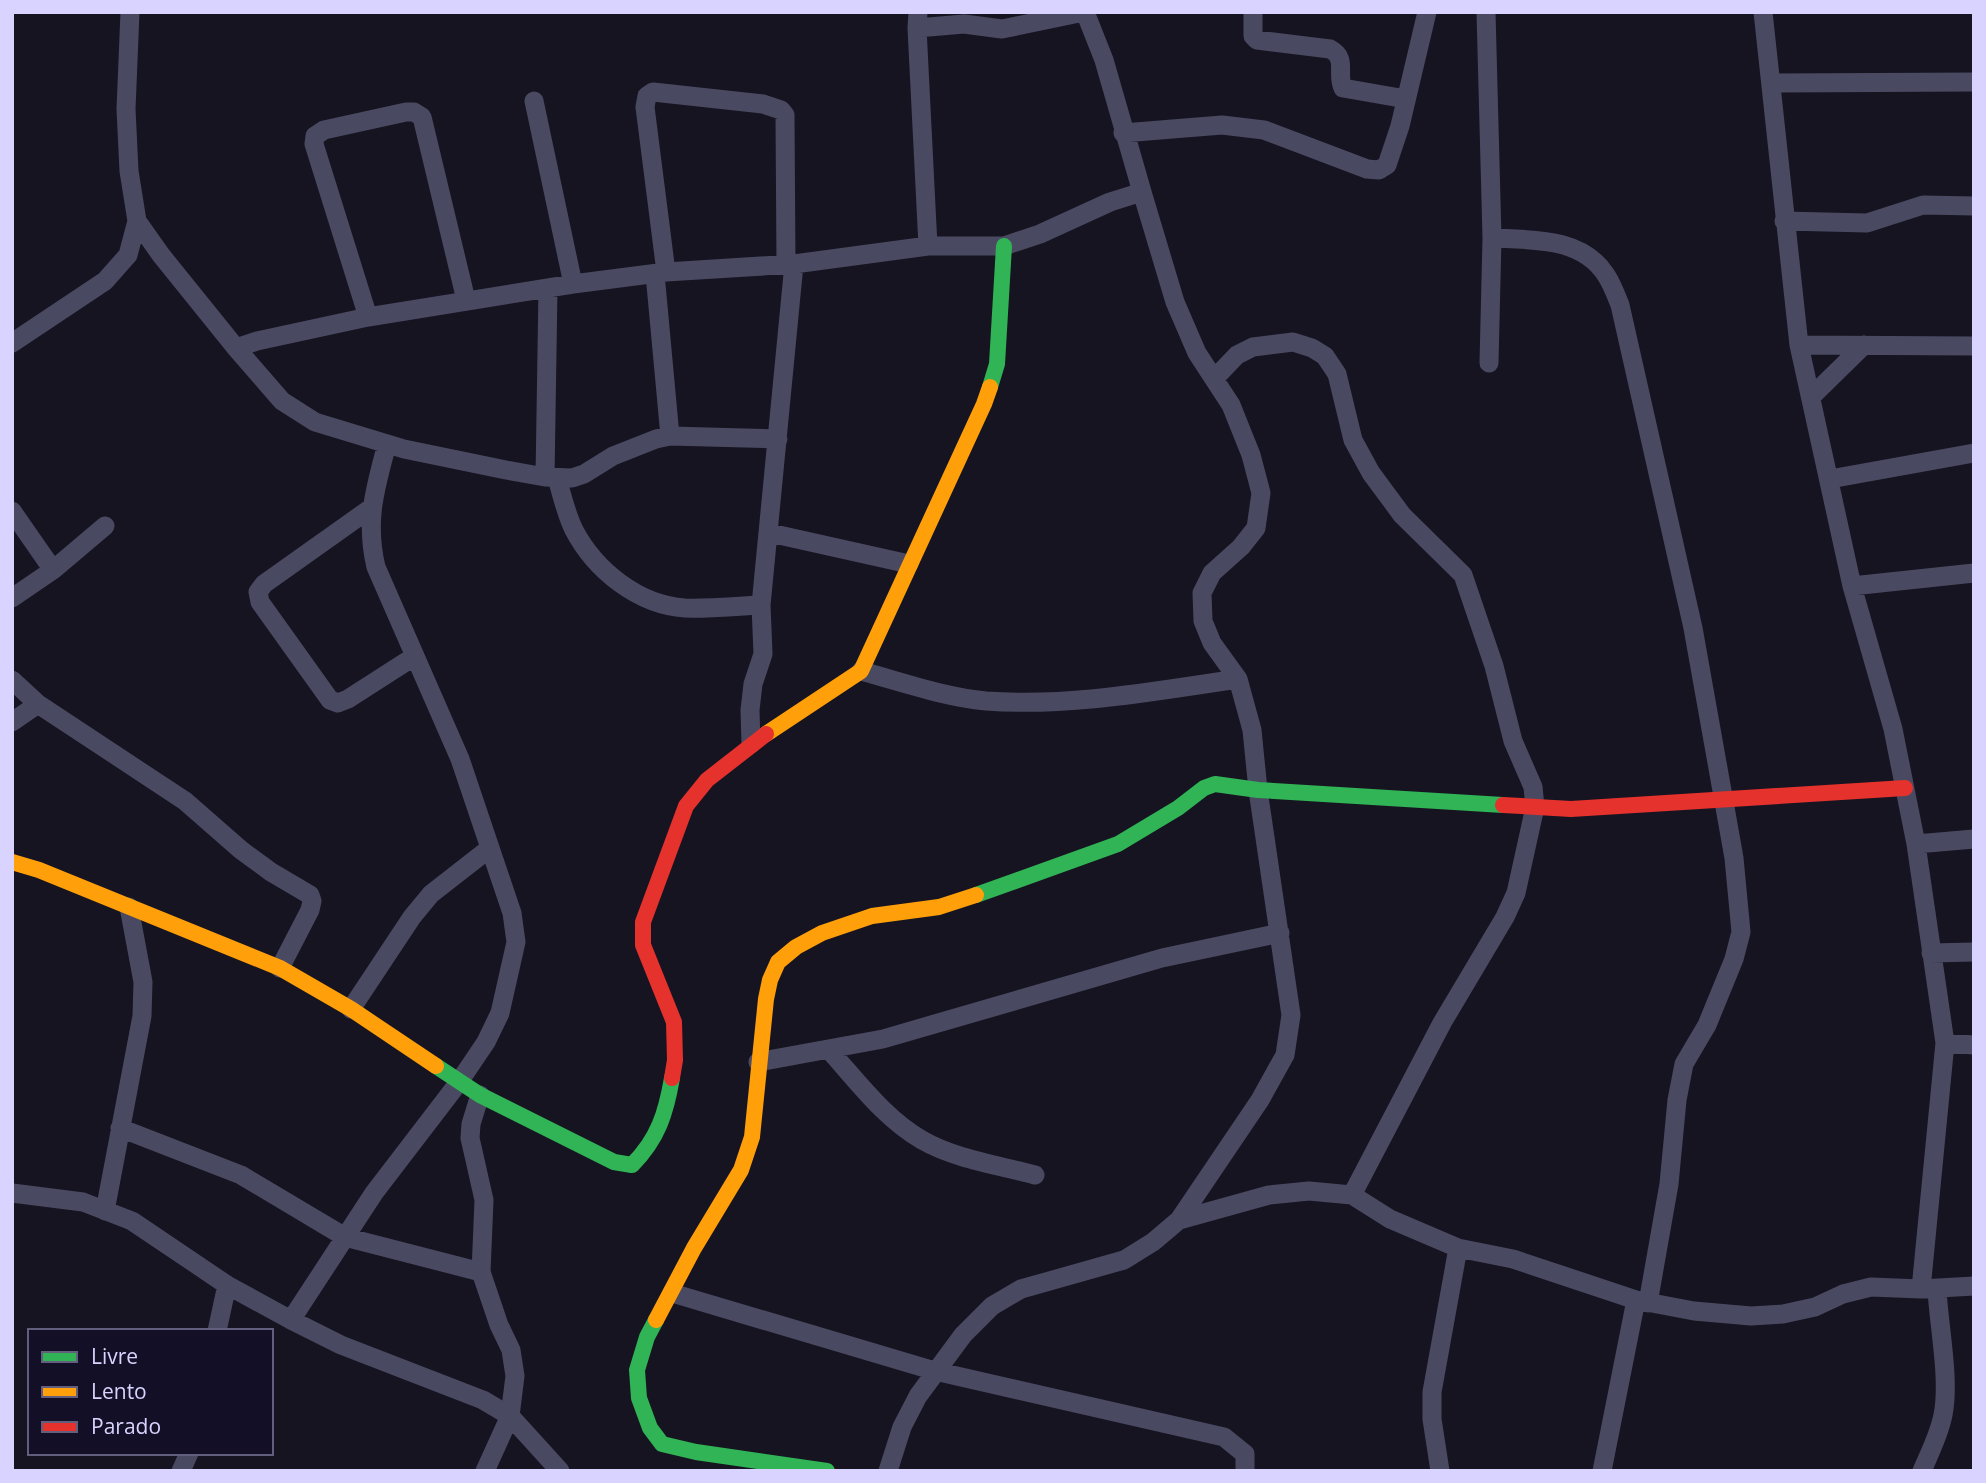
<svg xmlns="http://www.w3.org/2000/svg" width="1986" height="1483" font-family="'Open Sans',sans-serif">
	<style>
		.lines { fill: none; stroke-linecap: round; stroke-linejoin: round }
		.street { stroke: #4a4962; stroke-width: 19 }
		.fast { stroke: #30b455; stroke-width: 16 }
		.slow { stroke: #ff9f0a; stroke-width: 16 }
		.jam { stroke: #e5322d; stroke-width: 16 }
	</style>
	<rect width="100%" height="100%" fill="#161421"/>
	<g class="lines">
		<!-- street -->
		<path class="street" d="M1253 12V36L1257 40 1330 49C1348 58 1336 74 1343 88L1406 99
			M1486 12 1492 238 1489 363
			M1763 12 1799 345 1852 586 1893 729 1916 844 1945 1043 1921 1289 1974 1286
			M917 28 964 24 1002 29 1084 12
			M1771 83 1974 82
			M534 101 573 284
			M1123 133 1222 125 1264 130 1367 169 1379 170 1387 165 1400 126 1427 12
			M1142 192 1175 302 1197 353 1231 405 1251 455 1261 493 1256 528 1241 547 1212 573 1202 593 1203 621 1212 643 1238 679 1252 730 1258 790 1291 1015 1285 1055 1260 1100 1179 1220
			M137 221 161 255 236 348 257 341 368 317 573 284 666 272 794 264 928 246 917 28 918 12
			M1784 221 1867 223 1923 205 1974 206
			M1492 238C1532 240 1582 237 1606 275 1612 284 1616 295 1620 305L1693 628 1734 858 1741 932 1734 959 1707 1025 1684 1064 1677 1100 1669 1184 1648 1303
			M928 246H1004L1040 234 1110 202 1142 192 1104 60 1085 12
			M666 272 645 107 647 96 653 92 763 104 781 110 785 115 786 264
			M655 274 670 436
			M368 317 314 144 315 136 324 130 406 112H414L422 117 466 300
			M12 343 105 281 128 255 137 221 129 171 126 109 130 12
			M1799 345 1974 346
			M236 348 282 401 315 422 404 449 506 470 545 477 572 478 584 474 613 456 656 439 670 436 778 439
			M1214 379 1237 355 1253 347 1293 342 1312 348 1325 356 1337 374 1353 440 1371 473 1402 515 1463 575 1494 666 1513 741 1533 787 1535 807 1516 893 1505 917 1442 1023 1352 1195
			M1812 396 1864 345
			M545 477 548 288
			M557 478C562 495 566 514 574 530 595 570 638 605 685 608 710 609 736 606 761 605
			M1830 479 1974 453
			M371 508 264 584 258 592 260 602 330 700 338 703 348 699 415 656
			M12 511 53 570
			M770 533 909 564
			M1852 586 1974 573
			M12 598 53 570 105 526
			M861 671C902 682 944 697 986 701 1071 707 1155 691 1238 679
			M12 680 38 704 185 801 241 850 271 872 310 895 312 901 310 910 280 968
			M12 722 38 704
			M751 744 750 710 753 684 763 654 761 605 794 264
			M1916 844 1974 839
			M1931 953 1974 952
			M351 1009 412 917 431 894 490 848
			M1945 1043 1974 1045
			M829 1050C857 1081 885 1119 922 1140 955 1159 998 1165 1035 1175
			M758 1062 883 1039 1162 958 1280 933
			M480 1095 471 1124 470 1138 484 1200 481 1272
			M120 1128 241 1175 345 1237 481 1272 499 1325 511 1350 515 1376 510 1416 485 1471
			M12 1193 83 1202 132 1221 227 1285 291 1320 341 1345 483 1400 510 1416 560 1471
			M105 1211 142 1016 143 982 129 907
			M672 1293 935 1371 1224 1437 1245 1454V1471
			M291 1320 374 1193 459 1082 486 1042 500 1013 516 942 512 913 460 759 376 567C365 521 375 489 387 444
			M217 1331 227 1285
			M181 1471 189 1453
			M888 1471 902 1427 918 1396 963 1335 992 1306 1021 1289 1124 1260 1153 1242 1179 1220 1269 1195 1309 1191 1352 1195 1390 1219 1458 1248 1513 1259 1636 1300 1694 1311 1751 1316 1783 1314 1815 1307 1843 1294 1871 1287 1921 1289
			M1440 1471 1432 1419V1392L1458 1248
			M1602 1471 1636 1300
			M1922 1471C1930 1452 1939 1435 1943 1415 1950 1380 1939 1327 1937 1290"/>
		<!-- fast -->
		<path class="fast" d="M990 387 997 364 1004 246
			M976 895 1118 844 1178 808 1204 788 1215 784 1258 790 1503 805
			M436 1066 480 1095 614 1162 632 1165C658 1139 666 1113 672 1078
			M656 1320 647 1337 637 1370 639 1398 650 1428 662 1444 696 1452 827 1471"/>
		<!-- slow -->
		<path class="slow" d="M766 734 861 671 984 404 990 387
			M12 862 39 870 280 968 351 1009 436 1066
			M656 1320 694 1248 741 1170 752 1137 766 999 770 980 778 962 796 947 822 933 872 916 939 907 976 895"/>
		<!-- jam -->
		<path class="jam" d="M1503 805 1571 809 1905 788
			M672 1078 675 1060 674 1022 643 945V922L686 806 707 780 766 734"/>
	</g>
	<!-- border -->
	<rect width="1986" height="1483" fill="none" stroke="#d9d4ff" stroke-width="28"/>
	<!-- legend -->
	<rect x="28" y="1329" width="245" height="126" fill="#130f26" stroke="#625e7d" stroke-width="2"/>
	<rect x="42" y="1352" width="35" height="10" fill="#30b455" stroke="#625e7d" stroke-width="2"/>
	<text x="91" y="1364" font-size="21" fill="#d9d4ff">Livre</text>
	<rect x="42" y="1387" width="35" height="10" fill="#ff9f0a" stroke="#625e7d" stroke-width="2"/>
	<text x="91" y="1399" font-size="21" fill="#d9d4ff">Lento</text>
	<rect x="42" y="1422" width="35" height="10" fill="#e5322d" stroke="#625e7d" stroke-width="2"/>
	<text x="91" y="1434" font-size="21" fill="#d9d4ff">Parado</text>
</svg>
